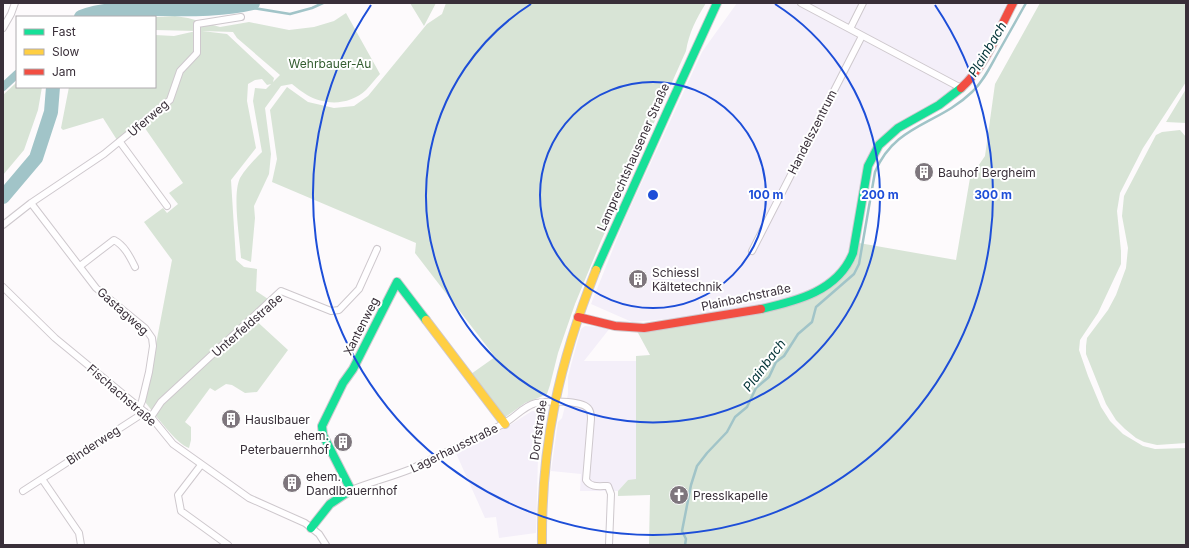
<svg xmlns="http://www.w3.org/2000/svg" width="1189" height="548" font-family="Inter,sans-serif">
	<style>
		.commercial { fill: #f4eff9 }
		.green { fill: #d8e4d6; fill-rule: evenodd }
		.lines { fill: none; stroke-linecap: round; stroke-linejoin: round }
		.stream { stroke: #a1c4c8; stroke-width: 2.5 }
		.canal { stroke: #a1c4c8; stroke-width: 8 }
		.river { stroke: #a1c4c8; stroke-width: 14 }
		.street-casing { stroke: #cec8cd; stroke-width: 8 }
		.fast-casing { stroke: #cec8cd; stroke-width: 10 }
		.slow-casing { stroke: #cec8cd; stroke-width: 10 }
		.jam-casing { stroke: #cec8cd; stroke-width: 10 }
		.street { stroke: #fffeff; stroke-width: 6 }
		.fast { stroke: #16e098; stroke-width: 8 }
		.slow { stroke: #ffcf43; stroke-width: 8 }
		.jam { stroke: #f24e42; stroke-width: 8 }
		.ring { fill: none; stroke: #1d4ed8; stroke-width: 2 }
		.labels { text-anchor: middle; dominant-baseline: central; stroke-width: 4; stroke-linejoin: round; paint-order: stroke }
		.park-label { font-size: 12px; fill: #345d30; stroke: #fff }
		.street-label { font-size: 12px; fill: #392f39; stroke: #fff }
		.poi-label { font-size: 12px; fill: #392f39; stroke: #fff; text-anchor: start }
		.water-label { font-size: 13px; font-style: italic; fill: #003236; stroke: #fff }
		.centre { fill: #1d4ed8; stroke: #fff; stroke-width: 2 }
		.ring-label { font-size: 12px; text-anchor: middle; font-weight: bold; fill: #1d4ed8; stroke: #fff; stroke-width: 4; stroke-linejoin: round; paint-order: stroke }
	</style>
	<rect width="100%" height="100%" fill="#fdfafc"/>
	<!-- commercial -->
	<path class="commercial" d="M737 3H1007L969 79 946 97 883 138 864 167 851 247 843 265 829 281 812 289 773 303 725 314 632 322 591 304 625 219 702 52Z
		M585 326 610 328 584 361H636V480H628L618 491H580L581 474 551 471 558 422 562 418 568 394V377L571 365 581 329Z
		M532 411H535L538 413 541 421 538 457 536 533 499 538 496 517 485 518 455 451 510 425Z"/>
	<!-- green -->
	<path class="green" d="M410 3H436L424 26Z
		M446 3H706C696 19 689 33 686 51L601 241 575 304 558 353 550 385 547 394 538 398 525 403 504 418 471 374 495 357 415 253 416 243 272 182 277 159 270 110 287 87 308 102 334 108 354 106 368 96 427 24 442 14Z
		M1040 3H1186V82L1143 148 1120 193 1117 211 1121 251V264L1098 313 1080 340 1079 350 1088 376 1101 407 1110 421 1123 434 1143 446 1155 449 1186 448V545H649L650 495 618 496V491L628 480 636 479V356L650 355 637 331 778 308 844 276 856 259 859 243 956 260 970 178 985 156 995 84Z
		M346 13 380 74C375 79 371 85 366 90 350 105 326 106 307 95 302 92 297 88 292 84L281 86 265 108 271 154 269 174 254 206 255 218 251 262 241 258C240 239 232 195 240 178 246 168 254 160 262 152L253 101 255 88 266 89 271 84 267 85 262 79 255 80 248 84 247 101 256 148 231 180 236 260 244 267 257 269 256 291 268 299 251 316 288 350 257 392 245 393 232 385 226 384 215 391 210 388 185 422 191 427V440L189 448C177 445 154 413 145 402L172 260 144 222 163 208 167 213 178 204 169 193 183 183 140 121 117 140 103 118 63 130 61 128 69 87H155V35L174 36 196 31 155 30V17L175 16 188 18 220 27 249 22 289 30 314 27 334 21ZM202 31 233 32 237 38 280 75 273 82 274 78 227 34Z
		M17 82V87H42L38 110 24 150 3 175V95Z
		M1186 89V123L1166 122Z
		M1180 130 1186 137V443L1157 445 1144 442 1136 438 1125 429 1116 420 1106 404 1086 354V346L1087 338 1108 310 1116 295 1126 268 1128 248 1122 216 1124 196 1156 135 1162 132Z"/>
	<g class="lines">
		<!-- stream -->
		<path class="stream" d="M241 6 290 14 312 8 323 3
			M685 545 686 539 682 531 691 485 697 466 707 453 727 432 735 417 747 407 756 388 769 377 776 362 784 356 798 334 812 322 816 307 854 274 859 264 875 172C895 124 938 125 972 92 984 81 991 65 999 51 1008 35 1017 19 1026 3"/>
		<!-- canal -->
		<path class="canal" d="M3 87 17 74"/>
		<!-- river -->
		<path class="river" d="M81 17C101 9 123 9 145 9 180 9 220 11 253 3
			M3 197 36 158 51 112 53 87"/>
		<!-- street casing -->
		<g class="street-casing">
			<path id="street" d="M801 3 961 88
				M3 28 11 14 15 3
				M850 29 863 3
				M120 142 167 206
				M31 203 96 288 145 328 152 338 153 346 149 372 142 401 139 408
				M3 225 31 203 104 154 170 100 180 71 197 53V24L241 17
				M752 251 862 36
				M80 266 114 240C125 246 130 257 135 267
				M3 287 55 338 151 417 173 444 249 498 305 523 319 534 326 545
				M151 417 161 402 281 291 331 311 339 310 359 289 377 249
				M201 465 178 495 181 511 228 545
				M42 479 79 533 81 545
				M351 490C371 482 391 477 411 469 442 454 473 440 503 424 515 418 523 406 536 403 547 401 580 400 588 408 591 411 591 415 591 419L586 480C591 488 599 486 608 486L611 494 609 545
				M23 491 145 412"/>
		</g>
		<!-- fast casing -->
		<g class="fast-casing">
			<path id="fast" d="M596 270 668 110 717 3
				M761 309C797 301 838 291 853 253L868 166 879 145 898 128 939 105 961 88
				M311 528 330 504 351 490 323 435 322 426 343 383 353 369 397 282 426 320"/>
		</g>
		<!-- slow casing -->
		<g class="slow-casing">
			<path id="slow" d="M426 320 505 424
				M542 545C541 444 559 363 596 270"/>
		</g>
		<!-- jam casing -->
		<g class="jam-casing">
			<path id="jam" d="M961 88C986 66 998 31 1013 3
				M578 317 615 326 644 328 761 309"/>
		</g>
		<!-- street -->
		<use href="#street" class="street"/>
		<!-- fast -->
		<use href="#fast" class="fast"/>
		<!-- slow -->
		<use href="#slow" class="slow"/>
		<!-- jam -->
		<use href="#jam" class="jam"/>
	</g>
	<!-- distance rings -->
	<g class="ring">
		<circle cx="653" cy="195" r="113"/>
		<path d="M775 4A227 227 0 1 1 531 4"/>
		<path d="M935 5A340 340 0 1 1 371 5"/>
	</g>
	<!-- icons -->
	<defs>
		<g id="building-disc" transform="scale(1)"><circle r="9.5" fill="#7e767d" stroke="#fff"/><path d="M-4-6H4V6H1V3H-1V6H-4ZM-2.5-4.3h1.7v1.8h-1.7ZM.8-4.3h1.7v1.8H.8ZM-2.5-1h1.7V.8h-1.7ZM.8-1h1.7V.8H.8Z" fill="#fff"/></g>
		<g id="church-disc" transform="scale(1)"><circle r="9.5" fill="#7e767d" stroke="#fff"/><path d="M-1.2-6h2.4v3.5h3.3v2.4h-3.3V6h-2.4V-.1h-3.3v-2.4h3.3Z" fill="#fff"/></g>
	</defs>
	<g fill-rule="evenodd">
		<use href="#building-disc" x="924" y="172"/>
		<use href="#building-disc" x="638" y="279"/>
		<use href="#building-disc" x="231" y="419"/>
		<use href="#building-disc" x="343" y="442"/>
		<use href="#building-disc" x="292" y="483"/>
		<use href="#church-disc" x="679" y="495"/>
	</g>
	<g class="labels">
		<!-- park labels -->
		<g class="park-label">
			<text x="330" y="63">Wehrbauer-Au</text>
		</g>
		<!-- street labels -->
		<g class="street-label">
			<text transform="translate(148 118) rotate(-41)">Uferweg</text>
			<text transform="translate(812 132) rotate(-63)">Handelszentrum</text>
			<text transform="translate(633 157) rotate(-66)">Lamprechtshausener Straße</text>
			<text transform="translate(746 297) rotate(-12)">Plainbachstraße</text>
			<text transform="translate(123 311) rotate(42)">Gastagweg</text>
			<text transform="translate(247 325) rotate(-41)">Unterfeldstraße</text>
			<text transform="translate(361 326) rotate(-63)">Xantenweg</text>
			<text transform="translate(122 395) rotate(41)">Fischachstraße</text>
			<text transform="translate(538 430) rotate(-82)">Dorfstraße</text>
			<text transform="translate(93 445) rotate(-33)">Binderweg</text>
			<text transform="translate(454 448) rotate(-26)">Lagerhausstraße</text>
		</g>
		<!-- poi labels -->
		<g class="poi-label">
			<text x="938" y="172">Bauhof Bergheim</text>
			<text x="652" y="272">Schiessl<tspan x="652" dy="14">Kältetechnik</tspan></text>
			<text x="245" y="419">Hauslbauer</text>
			<text x="329" y="435" text-anchor="end">ehem.<tspan x="329" dy="14">Peterbauernhof</tspan></text>
			<text x="306" y="476">ehem.<tspan x="306" dy="14">Dandlbauernhof</tspan></text>
			<text x="693" y="495">Presslkapelle</text>
		</g>
		<!-- water labels -->
		<g class="water-label">
			<text transform="translate(987 49) rotate(-59)">Plainbach</text>
			<text transform="translate(764 365) rotate(-53)">Plainbach</text>
		</g>
	</g>
	<circle cx="653" cy="195" r="6" class="centre"/>
	<g class="ring-label">
		<text x="766" y="199">100 m</text>
		<text x="880" y="199">200 m</text>
		<text x="993" y="199">300 m</text>
	</g>
	<!-- border -->
	<rect width="1189" height="548" fill="none" stroke="#392f39" stroke-width="8"/>
	<!-- legend -->
	<rect x="16" y="16" width="140" height="72" fill="#ffffff" stroke="#b0acb0"/>
	<rect x="24" y="29" width="20" height="6" fill="#16e098" stroke="#b0acb0"/>
	<text x="52" y="36" font-size="12" fill="#392f39">Fast</text>
	<rect x="24" y="49" width="20" height="6" fill="#ffcf43" stroke="#b0acb0"/>
	<text x="52" y="56" font-size="12" fill="#392f39">Slow</text>
	<rect x="24" y="69" width="20" height="6" fill="#f24e42" stroke="#b0acb0"/>
	<text x="52" y="76" font-size="12" fill="#392f39">Jam</text>
</svg>
